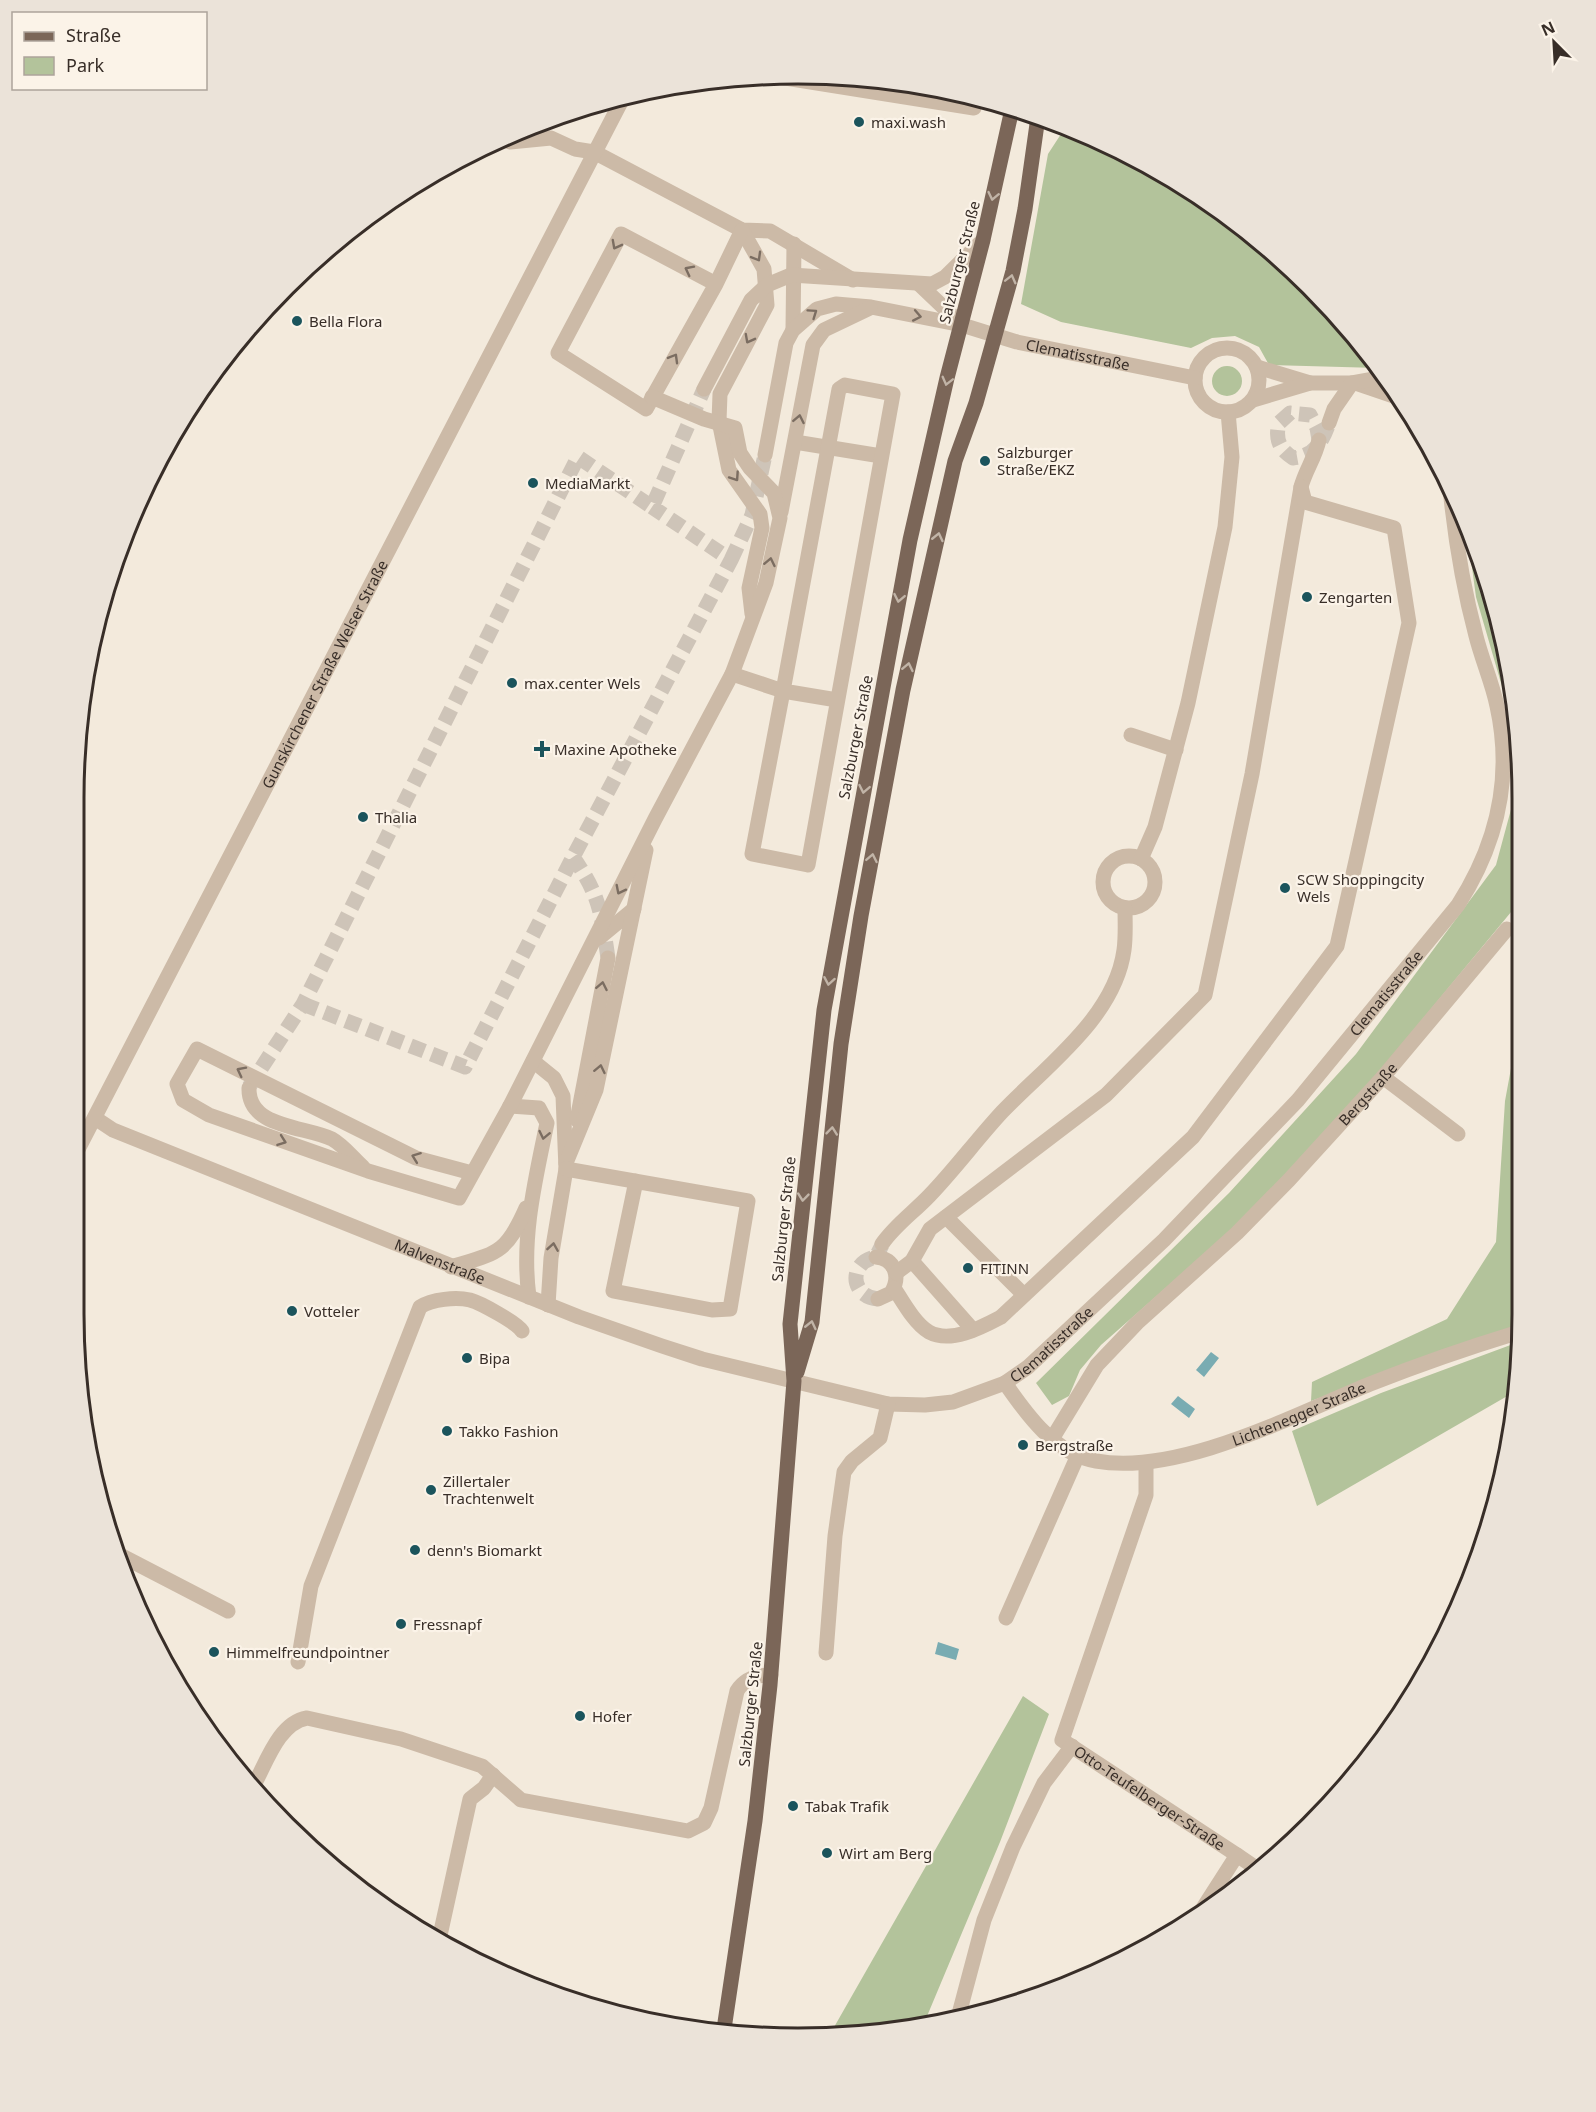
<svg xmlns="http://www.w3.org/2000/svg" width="1596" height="2112" font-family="'Noto Sans',sans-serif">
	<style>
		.green { fill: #b3c39b }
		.water { fill: #79acb2 }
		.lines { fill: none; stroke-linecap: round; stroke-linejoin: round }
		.minor-tunnel { stroke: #cec4b8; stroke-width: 15; stroke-dasharray: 15 8; stroke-linecap: butt }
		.minor { stroke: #ccbaa7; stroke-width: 15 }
		.major { stroke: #7b6658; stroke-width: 15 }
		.oneway { stroke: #c1b4a7 }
		.oneway2 { stroke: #7b6d61 }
		.poi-dot { fill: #1b545c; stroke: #fbf3e8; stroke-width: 2 }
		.labels { text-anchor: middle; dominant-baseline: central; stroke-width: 4.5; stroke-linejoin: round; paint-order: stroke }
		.poi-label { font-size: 15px; fill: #382e28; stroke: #fbf3e8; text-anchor: start }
		.street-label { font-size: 15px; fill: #382e28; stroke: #fbf3e8 }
		.rim { fill: none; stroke: #382e28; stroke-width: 3 }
	</style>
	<rect width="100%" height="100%" fill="#f3eadc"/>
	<!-- green -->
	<path class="green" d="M1062 125 1075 129 1200 195 1310 285 1378 368 1269 365 1259 347 1235 336 1212 338 1191 348 1061 322 1021 304 1048 154 1061 134Z
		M1212 381a15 15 0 1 1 30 0a15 15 0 1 1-30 0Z
		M1465 516 1516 704V906L1360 1095 1244 1219 1101 1345 1080 1370 1069 1396 1052 1405 1036 1383 1229 1193 1356 1054 1496 865 1513 802 1515 750 1510 714 1476 597Z
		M1516 1041V1327L1311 1401 1312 1382 1447 1319 1496 1242 1505 1101Z
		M1516 1343V1391L1317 1506 1292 1431 1381 1393Z
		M1023 1696 1049 1714 1000 1842 925 2021 846 2037 829 2036Z"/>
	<!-- water -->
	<path class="water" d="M1211 1352 1219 1358 1204 1377 1196 1370Z
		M1178 1396 1195 1409 1189 1418 1171 1404Z
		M938 1642 959 1649 956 1660 935 1654Z"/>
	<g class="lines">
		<!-- minor-tunnel -->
		<path class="minor-tunnel" d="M1319 440 1317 428 1310 415 1290 413 1279 423C1275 439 1279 449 1293 458 1315 456 1322 442 1329 423
			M731 560 752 515 765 455
			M573 857C600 896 601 912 608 958
			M303 1004 465 1067 573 857 731 560 652 507
			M249 1087 303 1004 578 457 652 507 704 389
			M878 1299C850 1297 848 1262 876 1257L882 1245"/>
		<!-- minor -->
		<g class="minor">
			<path d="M773 76 974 108"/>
			<path d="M502 138 510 142 551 138 575 149 594 152 742 230 770 231 853 280"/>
			<path d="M742 230 764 269 767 305 720 394 719 421 729 470 760 514 762 528 749 588 752 614"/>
			<path d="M716 284 621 234 558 353 646 409 716 284 742 230"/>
			<path d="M919 284 962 325"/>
			<path d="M793 330 794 244"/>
			<circle cx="1227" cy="380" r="32"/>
			<path d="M1257 367 1310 383"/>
			<path d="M1355 383 1402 399"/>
			<path d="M704 389 751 300 767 285 791 275 932 284 945 277 983 240"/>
			<path d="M1253 400 1310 383H1352L1385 377"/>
			<path d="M1329 423 1334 409 1352 383"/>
			<path d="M795 442 881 456"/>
			<path id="s1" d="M765 455 786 343 793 330 817 309 836 304 871 307 962 325 1017 342 1195 378"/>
			<path d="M781 512 813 345 824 330 870 308"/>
			<path d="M732 674 783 691 839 389 845 385 893 394 808 865 752 854 783 691 837 700"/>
			<path d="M1131 735 1176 750"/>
			<circle cx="1129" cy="882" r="26"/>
			<path d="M1141 859 1155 827 1188 703 1225 527 1232 457 1228 412"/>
			<path d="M599 938 634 909"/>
			<path d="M533 1061 554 1078 563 1096 566 1169 551 1258 548 1305"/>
			<path d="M1383 1077 1458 1134"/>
			<path d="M249 1088C248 1128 304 1126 332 1139 343 1145 354 1159 363 1167"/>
			<path d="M510 1106 539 1108 547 1123C535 1181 521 1238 529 1297"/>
			<path id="s2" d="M95 1118 113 1130 579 1317 662 1346 702 1359 888 1404 925 1405 953 1402 1005 1383 1028 1367 1164 1240 1298 1100 1458 905C1497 844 1513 778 1497 706 1492 682 1482 660 1476 636 1463 587 1455 539 1450 488"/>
			<path d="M577 1120 608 958"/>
			<path id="s3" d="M74 1157 623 98"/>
			<path d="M566 1163 596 1090 646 850"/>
			<path d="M566 1169 748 1201 730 1309 712 1310 613 1291 636 1181"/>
			<path d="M472 1173 416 1158 197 1049 177 1084 183 1100 209 1115 368 1171 459 1198 510 1106 655 819 732 674 766 583 780 518 774 493 750 468 740 453 735 428 704 419 652 397"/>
			<path d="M946 1217 1024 1295"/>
			<path d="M882 1244C895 1225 914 1212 930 1195 955 1169 977 1139 1002 1112 1046 1066 1115 1017 1124 950 1126 936 1125 922 1125 908"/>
			<path d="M876 1257C895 1259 901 1277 891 1293L878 1299"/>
			<path d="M912 1261 973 1330"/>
			<path d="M451 1267C497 1253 506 1254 526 1208"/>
			<path d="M896 1273 912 1261 930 1229 1106 1095 1205 995 1252 774 1301 487C1305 471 1315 458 1319 440"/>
			<path d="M894 1288C903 1302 915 1324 929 1332 951 1344 982 1327 1001 1317L1193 1137 1337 946 1409 623 1394 528 1305 502 1301 487"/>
			<path id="s4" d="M1005 1383C1027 1415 1055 1454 1096 1461 1178 1476 1294 1415 1370 1384 1418 1365 1467 1348 1516 1333"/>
			<path id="s5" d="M1052 1439 1097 1365 1137 1323 1237 1233 1289 1180 1383 1077 1507 929"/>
			<path id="s6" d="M1146 1463V1495L1062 1740 1237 1855"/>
			<path d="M120 1555 228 1611"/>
			<path d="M1006 1618 1078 1455"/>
			<path d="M826 1653 835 1536 844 1472 852 1461 880 1438 888 1404"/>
			<path d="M298 1662 311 1586 420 1307C432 1299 456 1297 470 1300 481 1303 517 1323 522 1331"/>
			<path d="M254 1785C267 1761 279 1723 307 1718L401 1739 482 1766 521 1800 688 1831 704 1823 711 1808 737 1691C745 1678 757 1675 771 1675"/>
			<path d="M1196 1919 1237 1855 1256 1868"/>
			<path d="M439 1940 470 1799 484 1788 493 1775"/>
			<path d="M959 2014 984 1920 1013 1847 1044 1783 1072 1746"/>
		</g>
		<!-- major -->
		<path class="major" d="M797 1372 812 1322 841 1044 861 916 903 690 955 461 976 403 1013 271 1025 209 1038 117
			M724 2029 755 1821 770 1685 794 1381 790 1324 824 1010 910 540 947 378 983 240 1012 109"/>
	</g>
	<!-- one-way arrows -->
	<defs><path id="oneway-chevron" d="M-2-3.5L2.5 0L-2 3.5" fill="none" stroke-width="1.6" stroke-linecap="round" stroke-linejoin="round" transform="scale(1.5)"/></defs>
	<g class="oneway">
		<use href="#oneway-chevron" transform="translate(993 196) rotate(102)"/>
		<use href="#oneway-chevron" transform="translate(1011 279) rotate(-76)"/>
		<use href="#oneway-chevron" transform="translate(947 381) rotate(104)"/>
		<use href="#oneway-chevron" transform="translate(938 537) rotate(-77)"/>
		<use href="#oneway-chevron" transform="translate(899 598) rotate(101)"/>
		<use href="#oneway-chevron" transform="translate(908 667) rotate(-78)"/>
		<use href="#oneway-chevron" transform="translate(864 789) rotate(101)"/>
		<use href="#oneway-chevron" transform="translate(872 858) rotate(-79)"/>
		<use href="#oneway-chevron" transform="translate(829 981) rotate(100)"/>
		<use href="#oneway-chevron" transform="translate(832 1131) rotate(-84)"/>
		<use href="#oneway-chevron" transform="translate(803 1197) rotate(96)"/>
		<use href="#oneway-chevron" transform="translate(811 1325) rotate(-77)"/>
	</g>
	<g class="oneway2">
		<use href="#oneway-chevron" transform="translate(616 245) rotate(118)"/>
		<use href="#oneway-chevron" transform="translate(757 257) rotate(60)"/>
		<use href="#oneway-chevron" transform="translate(689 270) rotate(-153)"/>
		<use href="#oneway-chevron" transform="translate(813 313) rotate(-35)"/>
		<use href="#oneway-chevron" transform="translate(917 316) rotate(11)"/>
		<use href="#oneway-chevron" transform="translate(749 339) rotate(118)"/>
		<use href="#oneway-chevron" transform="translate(674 358) rotate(-60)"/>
		<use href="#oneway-chevron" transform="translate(799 419) rotate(-79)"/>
		<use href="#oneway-chevron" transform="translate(735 477) rotate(56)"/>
		<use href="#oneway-chevron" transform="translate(770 562) rotate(-78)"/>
		<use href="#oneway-chevron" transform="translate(620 890) rotate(117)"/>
		<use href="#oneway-chevron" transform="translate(602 986) rotate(-79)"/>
		<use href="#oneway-chevron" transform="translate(600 1069) rotate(-78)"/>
		<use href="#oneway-chevron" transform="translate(241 1071) rotate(-153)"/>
		<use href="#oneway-chevron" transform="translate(544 1135) rotate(102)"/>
		<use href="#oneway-chevron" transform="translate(282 1141) rotate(20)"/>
		<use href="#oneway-chevron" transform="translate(416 1157) rotate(-159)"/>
		<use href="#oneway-chevron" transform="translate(553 1247) rotate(-81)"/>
	</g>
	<!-- markers -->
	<g class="poi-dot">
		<circle cx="859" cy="122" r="6"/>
		<circle cx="297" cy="321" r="6"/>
		<circle cx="985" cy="461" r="6"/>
		<circle cx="533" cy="483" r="6"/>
		<circle cx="1307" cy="597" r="6"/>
		<circle cx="512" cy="683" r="6"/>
		<path d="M539 740h6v6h6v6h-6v6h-6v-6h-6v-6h6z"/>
		<circle cx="363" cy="817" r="6"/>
		<circle cx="1285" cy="888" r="6"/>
		<circle cx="968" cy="1268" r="6"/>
		<circle cx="292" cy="1311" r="6"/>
		<circle cx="467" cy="1358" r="6"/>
		<circle cx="447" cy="1431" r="6"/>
		<circle cx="1023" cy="1445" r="6"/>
		<circle cx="431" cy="1490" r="6"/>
		<circle cx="415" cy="1550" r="6"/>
		<circle cx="401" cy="1624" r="6"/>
		<circle cx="214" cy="1652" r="6"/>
		<circle cx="580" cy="1716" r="6"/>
		<circle cx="793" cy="1806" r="6"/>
		<circle cx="827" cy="1853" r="6"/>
	</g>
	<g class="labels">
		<!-- poi labels -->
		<g class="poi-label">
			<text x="871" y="122">maxi.wash</text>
			<text x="309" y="321">Bella Flora</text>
			<text x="997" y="452">Salzburger<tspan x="997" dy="17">Straße/EKZ</tspan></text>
			<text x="545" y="483">MediaMarkt</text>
			<text x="1319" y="597">Zengarten</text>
			<text x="524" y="683">max.center Wels</text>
			<text x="554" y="749">Maxine Apotheke</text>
			<text x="375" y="817">Thalia</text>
			<text x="1297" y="879">SCW Shoppingcity<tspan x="1297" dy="17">Wels</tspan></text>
			<text x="980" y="1268">FITINN</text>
			<text x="304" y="1311">Votteler</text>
			<text x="479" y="1358">Bipa</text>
			<text x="459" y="1431">Takko Fashion</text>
			<text x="1035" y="1445">Bergstraße</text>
			<text x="443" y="1481">Zillertaler<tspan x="443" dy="17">Trachtenwelt</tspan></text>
			<text x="427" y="1550">denn's Biomarkt</text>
			<text x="413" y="1624">Fressnapf</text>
			<text x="226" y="1652">Himmelfreundpointner</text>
			<text x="592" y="1716">Hofer</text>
			<text x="805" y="1806">Tabak Trafik</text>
			<text x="839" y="1853">Wirt am Berg</text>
		</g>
		<!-- street labels -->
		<g class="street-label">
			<text transform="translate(959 262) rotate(-76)">Salzburger Straße</text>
			<text stroke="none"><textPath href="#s1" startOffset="428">Clematisstraße</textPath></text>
			<text stroke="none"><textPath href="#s3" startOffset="544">Gunskirchener Straße Welser Straße</textPath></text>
			<text transform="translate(855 737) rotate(-79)">Salzburger Straße</text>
			<text stroke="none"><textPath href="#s2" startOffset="1512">Clematisstraße</textPath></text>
			<text stroke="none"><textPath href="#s5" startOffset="470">Bergstraße</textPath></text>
			<text transform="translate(783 1219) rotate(-84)">Salzburger Straße</text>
			<text stroke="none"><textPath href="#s2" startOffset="374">Malvenstraße</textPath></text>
			<text stroke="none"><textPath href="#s2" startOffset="1026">Clematisstraße</textPath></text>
			<text stroke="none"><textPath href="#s4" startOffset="334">Lichtenegger Straße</textPath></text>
			<text transform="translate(750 1704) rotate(-84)">Salzburger Straße</text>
			<text stroke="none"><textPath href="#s6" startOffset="396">Otto-Teufelberger-Straße</textPath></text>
		</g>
	</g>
	<!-- crop -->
	<path d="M0 0H1596V2112H0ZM798 84H798A714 714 0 0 1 1512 798V1314A714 714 0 0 1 798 2028H798A714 714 0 0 1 84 1314V798A714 714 0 0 1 798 84Z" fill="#ebe3d9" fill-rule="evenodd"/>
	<path class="rim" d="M798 84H798A714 714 0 0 1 1512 798V1314A714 714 0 0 1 798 2028H798A714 714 0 0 1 84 1314V798A714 714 0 0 1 798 84Z"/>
	<!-- legend -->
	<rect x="12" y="12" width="195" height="78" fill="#fbf3e8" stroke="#ada49b" stroke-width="1.5"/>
	<rect x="24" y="32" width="30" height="9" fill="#7b6658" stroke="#ada49b" stroke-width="1.5"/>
	<text x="66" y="42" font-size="18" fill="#382e28">Straße</text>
	<rect x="24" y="57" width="30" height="18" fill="#b3c39b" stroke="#ada49b" stroke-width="1.5"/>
	<text x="66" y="72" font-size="18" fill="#382e28">Park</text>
	<!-- north arrow -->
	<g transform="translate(1554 42) rotate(336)" stroke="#fbf3e8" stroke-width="4.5" paint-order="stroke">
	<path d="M0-4.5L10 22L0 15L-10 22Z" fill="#382e28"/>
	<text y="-9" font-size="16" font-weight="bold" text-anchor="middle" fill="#382e28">N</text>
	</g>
</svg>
